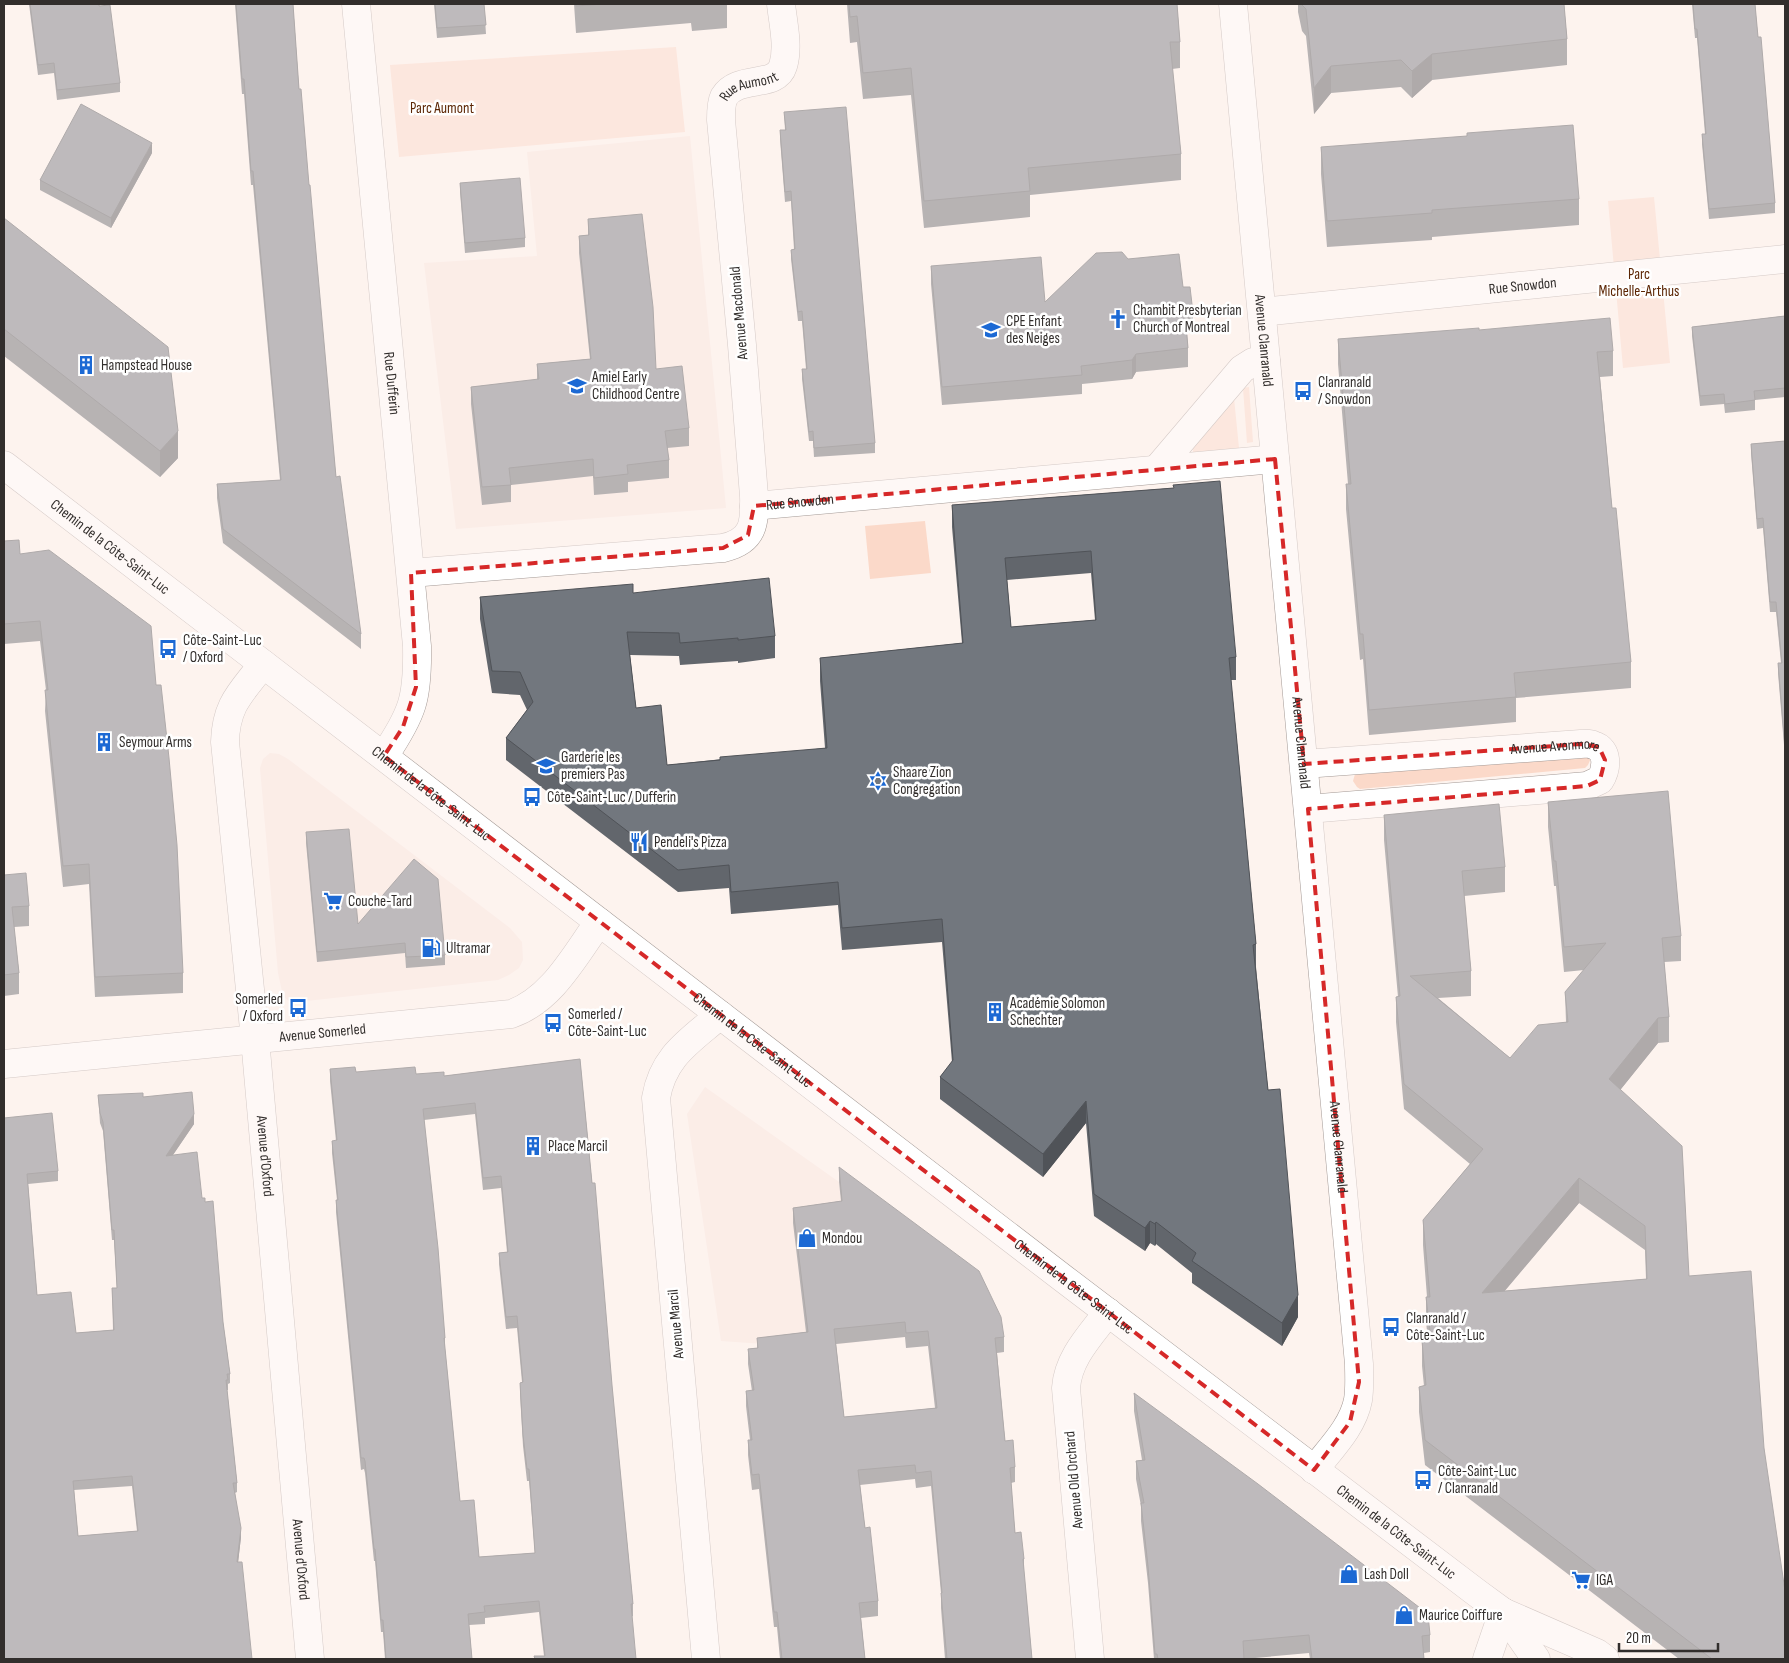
<svg xmlns="http://www.w3.org/2000/svg" width="1789" height="1663" font-family="'Sofia Sans Condensed',sans-serif">
	<style>
		.built { fill: #f8e6de }
		.green { fill: #fbd9c9 }
		.lines { fill: none; stroke-linecap: round; stroke-linejoin: round }
		.street-casing { stroke: #a49a96; stroke-width: 29 }
		.secondary-casing { stroke: #a49a96; stroke-width: 29 }
		.street { stroke: #fff; stroke-width: 28 }
		.secondary { stroke: #fff; stroke-width: 28 }
		.wall { fill: #62666c; fill-rule: evenodd }
		.shaded-wall { fill: #505358 }
		.building { fill: #72777e; stroke: #505358; fill-rule: evenodd }
		.marked { fill: none; stroke: #d62828; stroke-width: 4; stroke-dasharray: 10 6; stroke-linejoin: round }
		.labels { text-anchor: middle; dominant-baseline: central; stroke-width: 5; stroke-linejoin: round; paint-order: stroke }
		.street-label { font-size: 15px; fill: #322e2c; stroke: #fff }
		.park-label { font-size: 15px; fill: #5c2604; stroke: #fff }
		.poi-label { font-size: 15px; fill: #322e2c; stroke: #fff; text-anchor: start }
	</style>
	<rect width="100%" height="100%" fill="#fdf3ee"/>
	<!-- built -->
	<path class="built" d="M690 136 726 508 456 529 424 263 537 256 527 152Z
		M270 753 279 754 288 759 510 928 522 942 523 960 519 968 509 975 498 980 297 1002H290L283 996 278 973 260 768 263 759Z
		M705 1087 839 1182 859 1342 808 1347 721 1341 687 1114Z"/>
	<!-- green -->
	<path class="green" d="M676 47 685 132 399 157 390 65Z
		M1654 197 1670 363 1623 368 1608 201Z
		M1249 387 1253 442 1247 443 1243 388Z
		M1234 398 1239 448 1193 453V448Z
		M925 521 931 573 870 579 865 526Z
		M1585 752 1591 758 1588 765 1585 768 1360 789 1357 787 1353 781 1355 774 1358 772Z"/>
	<g class="lines">
		<!-- street casing -->
		<g class="street-casing">
			<g id="street">
				<path id="s1" d="M356 4 417 646C418 698 413 713 384 756"/>
				<path id="s2" d="M1233 4 1359 1364C1359 1375 1360 1388 1358 1400 1353 1427 1330 1449 1314 1470"/>
				<path id="s3" d="M1262 312 1785 259"/>
				<path d="M1157 469 1242 369 1253 362 1266 361"/>
				<path id="s4" d="M754 506 1275 459"/>
				<path id="s5" d="M411 573 723 548C754 541 755 523 754 496L742 345 721 120C721 113 721 103 724 97 738 74 776 89 783 66 789 47 783 23 781 4"/>
				<path id="s6" d="M263 664C241 693 226 704 225 742L255 1039 310 1659"/>
				<path id="s7" d="M1304 764 1581 744C1585 744 1589 743 1593 745 1609 749 1607 769 1600 780L1587 786 1308 809"/>
				<path id="s8" d="M4 1064 511 1014C552 1000 575 955 599 922"/>
				<path d="M706 1659 656 1098C663 1056 690 1041 720 1015"/>
				<path d="M1090 1659 1066 1388C1068 1358 1090 1336 1108 1312"/>
			</g>
		</g>
		<!-- secondary casing -->
		<g class="secondary-casing">
			<g id="secondary">
				<path id="s9" d="M4 465 1064 1279 1477 1593 1503 1612 1597 1653 1605 1659"/>
				<path d="M1503 1612 1536 1659"/>
				<path d="M1487 1659 1503 1612"/>
			</g>
		</g>
		<!-- street -->
		<use href="#street" class="street"/>
		<!-- secondary -->
		<use href="#secondary" class="secondary"/>
	</g>
	<!-- wall -->
	<path class="wall" d="M29 4H99L120 83V92L57 100 54 73 38 75Z
		M235 4H293L299 89 336 477 361 634V649L223 543 217 498V484L280 480 253 185H251L244 94H242Z
		M434 4H484L486 34 437 38Z
		M574 4H727V28L692 31 691 23 576 33Z
		M847 4H1177L1180 42V68L1172 69 1181 154V180L1030 195V217L924 228 911 95 863 99 857 42 850 43Z
		M1298 4H1564L1567 39V65L1432 80 1412 98 1401 87 1331 93 1314 114 1306 36 1302 31 1298 12Z
		M1692 4H1755L1758 37 1775 203V213L1709 219 1702 144V134H1705L1697 38H1695Z
		M784 112 875 443V453L814 457 813 441H809L802 379V369H806L802 321H798L791 259V250L794 249 791 201 785 202 780 139V130H785Z
		M1321 147 1579 199V225L1432 237V240L1327 247 1321 174Z
		M152 153 111 228 40 190V180Z
		M460 183 525 238V247L465 253 460 192Z
		M4 218 178 458 160 477 4 356Z
		M588 219 656 369 689 428V446L667 448 669 460V478L628 482V492L594 495 593 476 511 485V502L482 505 471 404V387L537 380V364L590 359 579 253V236L588 235Z
		M1128 259 1183 287 1193 313V332L1187 333 1188 348V367L1136 372 1132 379 1082 384V394L942 405 931 284V266L1045 302Z
		M1785 316V397L1755 400V410L1725 413 1724 404 1700 406 1692 336V327Z
		M1479 330 1613 351V376L1600 377 1612 508 1631 662V688L1516 698V722L1369 735 1363 659 1360 660 1346 509V484H1348L1338 364V339Z
		M1785 441V757L1778 673V663H1781L1776 612H1770L1763 528 1757 529 1751 453V444Z
		M1173 488 1236 657V680H1231L1256 944V967L1268 1090 1298 1317 1282 1346 1192 1283V1273L1156 1244 1155 1246 1150 1243 1145 1251 1094 1216 1086 1123 1043 1177 940 1099V1077L952 1062 942 942 842 950 838 905 731 914 729 888 678 892 506 760V738L527 710 520 695 492 693 480 619V597L633 593 775 636V658L738 663V661L680 665 679 656 630 655 636 708 667 765 825 748 820 681V658L962 643 952 527V505ZM1091 573 1095 620 1011 627 1007 580Z
		M4 541 20 554 183 973V993L95 997 89 884 63 887 45 711 46 690 40 641 4 644Z
		M1548 802 1681 936V961L1664 962 1669 1017V1042L1658 1043 1620 1090 1689 1276 1764 1448 1785 1659H1679L1425 1465 1419 1412V1387L1424 1386 1422 1366V1341L1428 1340 1426 1322V1297H1427L1423 1245V1220L1470 1164 1404 1109 1396 1022V997H1398L1384 840V815L1505 867V892L1464 896 1471 971V996L1438 998 1510 1058 1566 1022 1565 992 1584 970 1564 972 1556 886H1554L1548 827ZM1579 1203 1645 1250 1646 1279 1504 1291Z
		M306 832 358 924 445 955V965L406 968 405 953 317 962 306 843Z
		M4 875 29 906V926L14 927 19 973V994L4 996Z
		M580 1059 633 1604V1616L544 1656 539 1612 485 1618V1624L469 1625 472 1659H385L383 1632H381L375 1561H374L365 1473 364 1469 361 1470 336 1212V1200H337L332 1153V1141H336L330 1081V1069L356 1072 444 1076ZM475 1114 483 1190 501 1188 507 1252 499 1253V1264L506 1329 517 1328 522 1382 520 1383V1394L523 1446 527 1481H529L535 1553 479 1557 460 1501 445 1349V1338L424 1120Z
		M98 1095 143 1097 194 1124 173 1155 202 1198 223 1322 230 1374V1383L228 1384V1390H227L237 1483V1492L235 1493 241 1537 238 1562 4 1659V1118L58 1171V1181L28 1184 37 1295 76 1333 113 1330 112 1288H117L114 1240H112L103 1131 100 1123ZM132 1486 137 1531 78 1536 74 1490Z
		M839 1167 1004 1337V1352L997 1353 1005 1441 1015 1467V1482L1011 1483 1015 1533 1024 1559V1573L1032 1659H945L941 1608V1593L931 1486 916 1488 915 1479 860 1485 865 1528 878 1601V1616L861 1618 865 1659H780L777 1627H774L759 1489 752 1490 748 1455V1440H750L746 1406V1391H752L748 1364V1349L757 1348V1338L806 1332 793 1223V1208L841 1201 839 1182ZM905 1337 906 1348 928 1346 935 1408 844 1417 836 1344Z
		M1134 1393 1430 1635V1652L1424 1653V1659H1310L1309 1653 1244 1659H1154L1148 1583 1141 1521V1506L1136 1479V1461L1142 1460 1134 1411Z"/>
	<!-- shaded-wall -->
	<path class="shaded-wall" d="M1432 54V80L1412 98V71Z
		M1331 66V93L1314 114V88Z
		M152 143V153L111 228V218Z
		M1136 354V372L1132 379V360Z
		M178 431V458L160 477V451Z
		M1658 1018V1043L1609 1104V1079Z
		M1086 1101V1123L1043 1177V1154Z
		M194 1114V1124L166 1165V1156Z
		M1579 1178V1203L1482 1318V1293Z
		M1150 1221V1243L1145 1251V1228Z
		M1156 1222V1244L1155 1246V1224Z
		M1298 1295V1317L1282 1346V1323Z
		M241 1528V1537L237 1572V1562Z"/>
	<!-- building -->
	<path class="building" d="M30 4H99V6L110 5 120 83 57 90 54 63 38 65Z
		M236 4H293L299 89H301L309 185H310L336 477 340 476 361 634 223 529 217 484 281 480 253 171H251L244 79H242Z
		M435 4H484L486 25 437 28Z
		M576 4H603L576 6Z
		M849 4H1177L1180 42H1170L1181 154 1028 168 1030 191 924 201 911 68 863 73 857 16 850 17Z
		M1301 4H1564L1567 39 1432 54 1412 71 1401 60 1331 66 1314 88 1306 9Z
		M1693 4H1755L1758 37H1761L1775 203 1709 209 1702 134H1706L1697 29H1695Z
		M81 104 152 143 111 218 40 180Z
		M846 107 875 443 814 448 813 431 809 432 802 369H807L802 311 798 312 791 250 795 249 791 191 785 192 780 130H786L784 112Z
		M1573 125 1579 199 1432 210V213L1327 221 1321 147 1467 136V133Z
		M520 178 525 238 465 243 460 183Z
		M642 214 653 307 656 369 682 366 689 428 665 431 669 460 627 465 628 474 594 478 593 459 509 468 511 485 482 487 471 387 539 379 537 364 591 359 579 236 589 235 588 219Z
		M4 218 168 347 178 431 160 451 4 329Z
		M1122 252 1128 259 1179 254 1183 287H1190L1193 313 1185 314 1188 348 1136 354 1132 360 1081 366 1082 375 942 387 931 266 1041 257 1045 302 1096 253Z
		M1785 316V388L1754 391 1755 400 1725 404 1724 394 1700 396 1692 327Z
		M1610 318 1613 351 1597 352 1612 508H1616L1631 662 1514 673 1516 697 1369 710 1363 634H1360L1346 484H1351L1338 339 1479 328V330Z
		M1785 441V747L1778 663H1782L1776 602H1770L1763 518 1757 519 1751 444Z
		M1220 481 1236 657 1229 658 1256 944 1253 945 1268 1090 1280 1089 1298 1295 1282 1323 1192 1261 1196 1253 1156 1222 1155 1224 1150 1221 1145 1228 1094 1194 1086 1101 1043 1154 940 1077 953 1060 942 919 842 928 838 882 731 892 729 865 678 870 506 738 533 702 520 672 492 671 480 597 633 584V593L769 578 775 636 738 640V638L680 643 679 633 627 632 636 708 661 705 667 765 720 760V757L827 748 820 658 963 643 952 505 1174 488 1173 485ZM1091 551 1096 620 1011 627 1005 558Z
		M19 540 20 554 49 550 151 626 156 685H161L169 758 177 845 183 973 95 977 89 864 63 866 45 690H48L40 621 4 624V541Z
		M1668 791 1681 936 1662 938 1669 1017 1658 1018 1609 1079 1682 1146 1689 1276 1751 1271 1764 1448 1785 1591V1659H1712L1425 1440 1419 1387 1426 1385 1422 1341 1431 1340 1426 1297H1430L1423 1220 1483 1149 1404 1084 1396 997 1400 996 1384 815 1499 804 1505 867 1462 871 1471 971 1410 976 1510 1058 1538 1025 1568 1022 1565 992 1606 943 1564 947 1556 861H1554L1548 802ZM1579 1178 1645 1226 1647 1279 1482 1293Z
		M349 829 358 924 414 859 438 879 445 955 406 957 405 943 317 952 306 832Z
		M26 873 29 906 12 907 19 973 4 975V875Z
		M580 1059 592 1183H595L612 1385 633 1604H631L636 1659H535L534 1656H545L539 1601 484 1606 485 1612 468 1614 472 1659H386L383 1620H381L375 1549H374L365 1461 364 1458H361L336 1200H338L332 1141 337 1140 330 1069 355 1067 356 1072 415 1067 416 1074 444 1072V1076ZM475 1103 483 1178 501 1176 508 1252 499 1253 506 1317 517 1316 523 1382 520 1383 523 1435 527 1469H529L535 1553 479 1557 474 1500 460 1501 444 1338H445L438 1248 423 1109Z
		M192 1092 194 1114 166 1156 197 1152 202 1198H205V1202L213 1201 223 1322 230 1374H227L228 1380H226L237 1483H233L241 1528 237 1562H242L252 1659H4V1118L52 1113 58 1171 27 1174 37 1295 71 1292 76 1333 114 1330 112 1288H117L114 1230H112L103 1122 100 1113 98 1095 143 1093V1097ZM132 1476 138 1531 78 1536 73 1481Z
		M839 1167 979 1271 1001 1317 1004 1337 995 1338 1005 1441 1013 1440 1015 1467 1010 1468 1015 1533 1021 1532 1024 1559H1023L1032 1659H947L941 1593H942L931 1471 916 1473 915 1465 858 1470 865 1528 870 1527 878 1601 859 1603 865 1659H782L777 1612H774L759 1474 752 1475 748 1440H752L746 1391 754 1390 748 1349 758 1348 757 1338 808 1332 793 1208 842 1201ZM905 1322 906 1333 928 1331 937 1408 844 1417 834 1329Z
		M1134 1393 1258 1484 1428 1614 1430 1635 1422 1636 1424 1659H1312L1309 1635 1243 1641 1244 1659H1158L1157 1654H1155L1148 1566 1141 1503H1144L1136 1461 1145 1460Z"/>
	<!-- marked area -->
	<path d="M0 0H1789V1663H0ZM1275 459 1304 764 1581 744 1599 747 1605 760 1600 780 1587 786 1308 809 1359 1382 1350 1422 1314 1470 384 756 403 727 416 687 411 573 723 548 748 535 754 506Z" fill="#fdf3ee" fill-opacity=".55" fill-rule="evenodd"/>
	<path class="marked" d="M1275 459 1304 764 1581 744 1599 747 1605 760 1600 780 1587 786 1308 809 1359 1382 1350 1422 1314 1470 384 756 403 727 416 687 411 573 723 548 748 535 754 506Z"/>
	<!-- icons -->
	<defs>
		<g id="church-bare" transform="scale(1.5)"><path d="M-1.2-6h2.4v3.5h3.3v2.4h-3.3V6h-2.4V-.1h-3.3v-2.4h3.3Z" fill="#1c69d4" stroke="#fff" stroke-width="2.5" paint-order="stroke"/></g>
		<g id="school-bare" transform="scale(1.5)"><path d="M0-5L7-2L0 1L-7-2ZM-4 1L0 2.5L4 1V4Q0 6-4 4Z" fill="#1c69d4" stroke="#fff" stroke-width="2.5" paint-order="stroke"/></g>
		<g id="building-bare" transform="scale(1.5)"><path d="M-4-6H4V6H1V3H-1V6H-4ZM-2.5-4.3h1.7v1.8h-1.7ZM.8-4.3h1.7v1.8H.8ZM-2.5-1h1.7V.8h-1.7ZM.8-1h1.7V.8H.8Z" fill="#1c69d4" stroke="#fff" stroke-width="2.5" paint-order="stroke"/></g>
		<g id="bus-bare" transform="scale(1.5)"><path d="M-5-6H5V4H4V6H2V4H-2V6H-4V4H-5ZM-3.5-4V0h7V-4ZM-3.5 1.2v1.5H-2V1.2ZM2 1.2v1.5H3.5V1.2Z" fill="#1c69d4" stroke="#fff" stroke-width="2.5" paint-order="stroke"/></g>
		<g id="synagogue-bare" transform="scale(1.5)"><path d="M0-6.5L5.6 3.2H-5.6ZM0 6.5L5.6-3.2H-5.6Z" fill="#1c69d4" stroke="#fff" stroke-width="2.5" paint-order="stroke"/></g>
		<g id="restaurant-bare" transform="scale(1.5)"><path d="M-5-6h1v4h1v-4h1v4h1v-4h1v5L-1.5 .5V6h-2V.5L-5-1ZM5-6V6H3V1.5H1.5Q1.5-4 5-6Z" fill="#1c69d4" stroke="#fff" stroke-width="2.5" paint-order="stroke"/></g>
		<g id="supermarket-bare" transform="scale(1.5)"><path d="M-6-5.5h2.5l.6 2H6L4.5 2H-2.5L-4.4-4H-6ZM-1.5 3.2a1.3 1.3 0 1 0 .1 0ZM3 3.2a1.3 1.3 0 1 0 .1 0Z" fill="#1c69d4" stroke="#fff" stroke-width="2.5" paint-order="stroke"/></g>
		<g id="fuel-bare" transform="scale(1.5)"><path d="M-5.5-6h7V0h2V4h1.3V-2.5L3-4.5l.8-.8L6-3V5H2.5V1h-1V6h-7ZM-4.2-4.7v3.2H.2V-4.7Z" fill="#1c69d4" stroke="#fff" stroke-width="2.5" paint-order="stroke"/></g>
		<g id="shop-bare" transform="scale(1.5)"><path d="M-5-2.5h2.3a2.7 3.5 0 0 1 5.4 0H5L5.5 6h-11ZM-1.5-2.5h3a1.5 2.3 0 0 0-3 0Z" fill="#1c69d4" stroke="#fff" stroke-width="2.5" paint-order="stroke"/></g>
	</defs>
	<g fill-rule="evenodd">
		<use href="#church-bare" x="1118" y="319"/>
		<use href="#school-bare" x="991" y="330"/>
		<use href="#building-bare" x="86" y="365"/>
		<use href="#school-bare" x="577" y="386"/>
		<use href="#bus-bare" x="1303" y="391"/>
		<use href="#bus-bare" x="168" y="649"/>
		<use href="#building-bare" x="104" y="742"/>
		<use href="#school-bare" x="546" y="766"/>
		<use href="#synagogue-bare" x="878" y="781"/>
		<use href="#bus-bare" x="532" y="797"/>
		<use href="#restaurant-bare" x="639" y="842"/>
		<use href="#supermarket-bare" x="333" y="901"/>
		<use href="#fuel-bare" x="431" y="948"/>
		<use href="#bus-bare" x="298" y="1008"/>
		<use href="#building-bare" x="995" y="1012"/>
		<use href="#bus-bare" x="553" y="1023"/>
		<use href="#building-bare" x="533" y="1146"/>
		<use href="#shop-bare" x="807" y="1238"/>
		<use href="#bus-bare" x="1391" y="1327"/>
		<use href="#bus-bare" x="1423" y="1480"/>
		<use href="#shop-bare" x="1349" y="1574"/>
		<use href="#supermarket-bare" x="1581" y="1580"/>
		<use href="#shop-bare" x="1404" y="1615"/>
	</g>
	<g class="labels">
		<!-- street labels -->
		<g class="street-label">
			<text stroke="none"><textPath href="#s5" startOffset="810">Rue Aumont</textPath></text>
			<text stroke="none"><textPath href="#s3" startOffset="262">Rue Snowdon</textPath></text>
			<text transform="translate(739 313) rotate(-95)">Avenue Macdonald</text>
			<text stroke="none"><textPath href="#s2" startOffset="338">Avenue Clanranald</textPath></text>
			<text stroke="none"><textPath href="#s1" startOffset="381">Rue Dufferin</textPath></text>
			<text stroke="none"><textPath href="#s4" startOffset="46">Rue Snowdon</textPath></text>
			<text stroke="none"><textPath href="#s9" startOffset="134">Chemin de la Côte-Saint-Luc</textPath></text>
			<text stroke="none"><textPath href="#s2" startOffset="742">Avenue Clanranald</textPath></text>
			<text stroke="none"><textPath href="#s7" startOffset="252">Avenue Avonmore</textPath></text>
			<text stroke="none"><textPath href="#s9" startOffset="539">Chemin de la Côte-Saint-Luc</textPath></text>
			<text stroke="none"><textPath href="#s8" startOffset="320">Avenue Somerled</textPath></text>
			<text stroke="none"><textPath href="#s9" startOffset="944">Chemin de la Côte-Saint-Luc</textPath></text>
			<text stroke="none"><textPath href="#s2" startOffset="1148">Avenue Clanranald</textPath></text>
			<text stroke="none"><textPath href="#s6" startOffset="505">Avenue d'Oxford</textPath></text>
			<text stroke="none"><textPath href="#s9" startOffset="1349">Chemin de la Côte-Saint-Luc</textPath></text>
			<text transform="translate(676 1324) rotate(-95)">Avenue Marcil</text>
			<text transform="translate(1074 1480) rotate(-95)">Avenue Old Orchard</text>
			<text stroke="none"><textPath href="#s9" startOffset="1754">Chemin de la Côte-Saint-Luc</textPath></text>
			<text stroke="none"><textPath href="#s6" startOffset="910">Avenue d'Oxford</textPath></text>
		</g>
		<!-- park labels -->
		<g class="park-label">
			<text x="442" y="108">Parc Aumont</text>
			<text x="1639" y="274">Parc<tspan x="1639" dy="17">Michelle-Arthus</tspan></text>
		</g>
		<!-- poi labels -->
		<g class="poi-label">
			<text x="1133" y="310">Chambit Presbyterian<tspan x="1133" dy="17">Church of Montreal</tspan></text>
			<text x="1006" y="321">CPE Enfant<tspan x="1006" dy="17">des Neiges</tspan></text>
			<text x="101" y="365">Hampstead House</text>
			<text x="592" y="377">Amiel Early<tspan x="592" dy="17">Childhood Centre</tspan></text>
			<text x="1318" y="382">Clanranald<tspan x="1318" dy="17">/ Snowdon</tspan></text>
			<text x="183" y="640">Côte-Saint-Luc<tspan x="183" dy="17">/ Oxford</tspan></text>
			<text x="119" y="742">Seymour Arms</text>
			<text x="561" y="757">Garderie les<tspan x="561" dy="17">premiers Pas</tspan></text>
			<text x="893" y="772">Shaare Zion<tspan x="893" dy="17">Congregation</tspan></text>
			<text x="547" y="797">Côte-Saint-Luc / Dufferin</text>
			<text x="654" y="842">Pendeli's Pizza</text>
			<text x="348" y="901">Couche-Tard</text>
			<text x="446" y="948">Ultramar</text>
			<text x="283" y="999" text-anchor="end">Somerled<tspan x="283" dy="17">/ Oxford</tspan></text>
			<text x="1010" y="1003">Académie Solomon<tspan x="1010" dy="17">Schechter</tspan></text>
			<text x="568" y="1014">Somerled /<tspan x="568" dy="17">Côte-Saint-Luc</tspan></text>
			<text x="548" y="1146">Place Marcil</text>
			<text x="822" y="1238">Mondou</text>
			<text x="1406" y="1318">Clanranald /<tspan x="1406" dy="17">Côte-Saint-Luc</tspan></text>
			<text x="1438" y="1471">Côte-Saint-Luc<tspan x="1438" dy="17">/ Clanranald</tspan></text>
			<text x="1364" y="1574">Lash Doll</text>
			<text x="1596" y="1580">IGA</text>
			<text x="1419" y="1615">Maurice Coiffure</text>
		</g>
	</g>
	<!-- border -->
	<rect width="1789" height="1663" fill="none" stroke="#322e2c" stroke-width="10"/>
	<!-- scale -->
	<path d="M1619 1643v8h99v-8" fill="none" stroke="#322e2c" stroke-width="2.5"/>
	<text x="1626" y="1643" font-size="15" fill="#322e2c" stroke="#ffffff" stroke-width="4" paint-order="stroke">20 m</text>
</svg>
